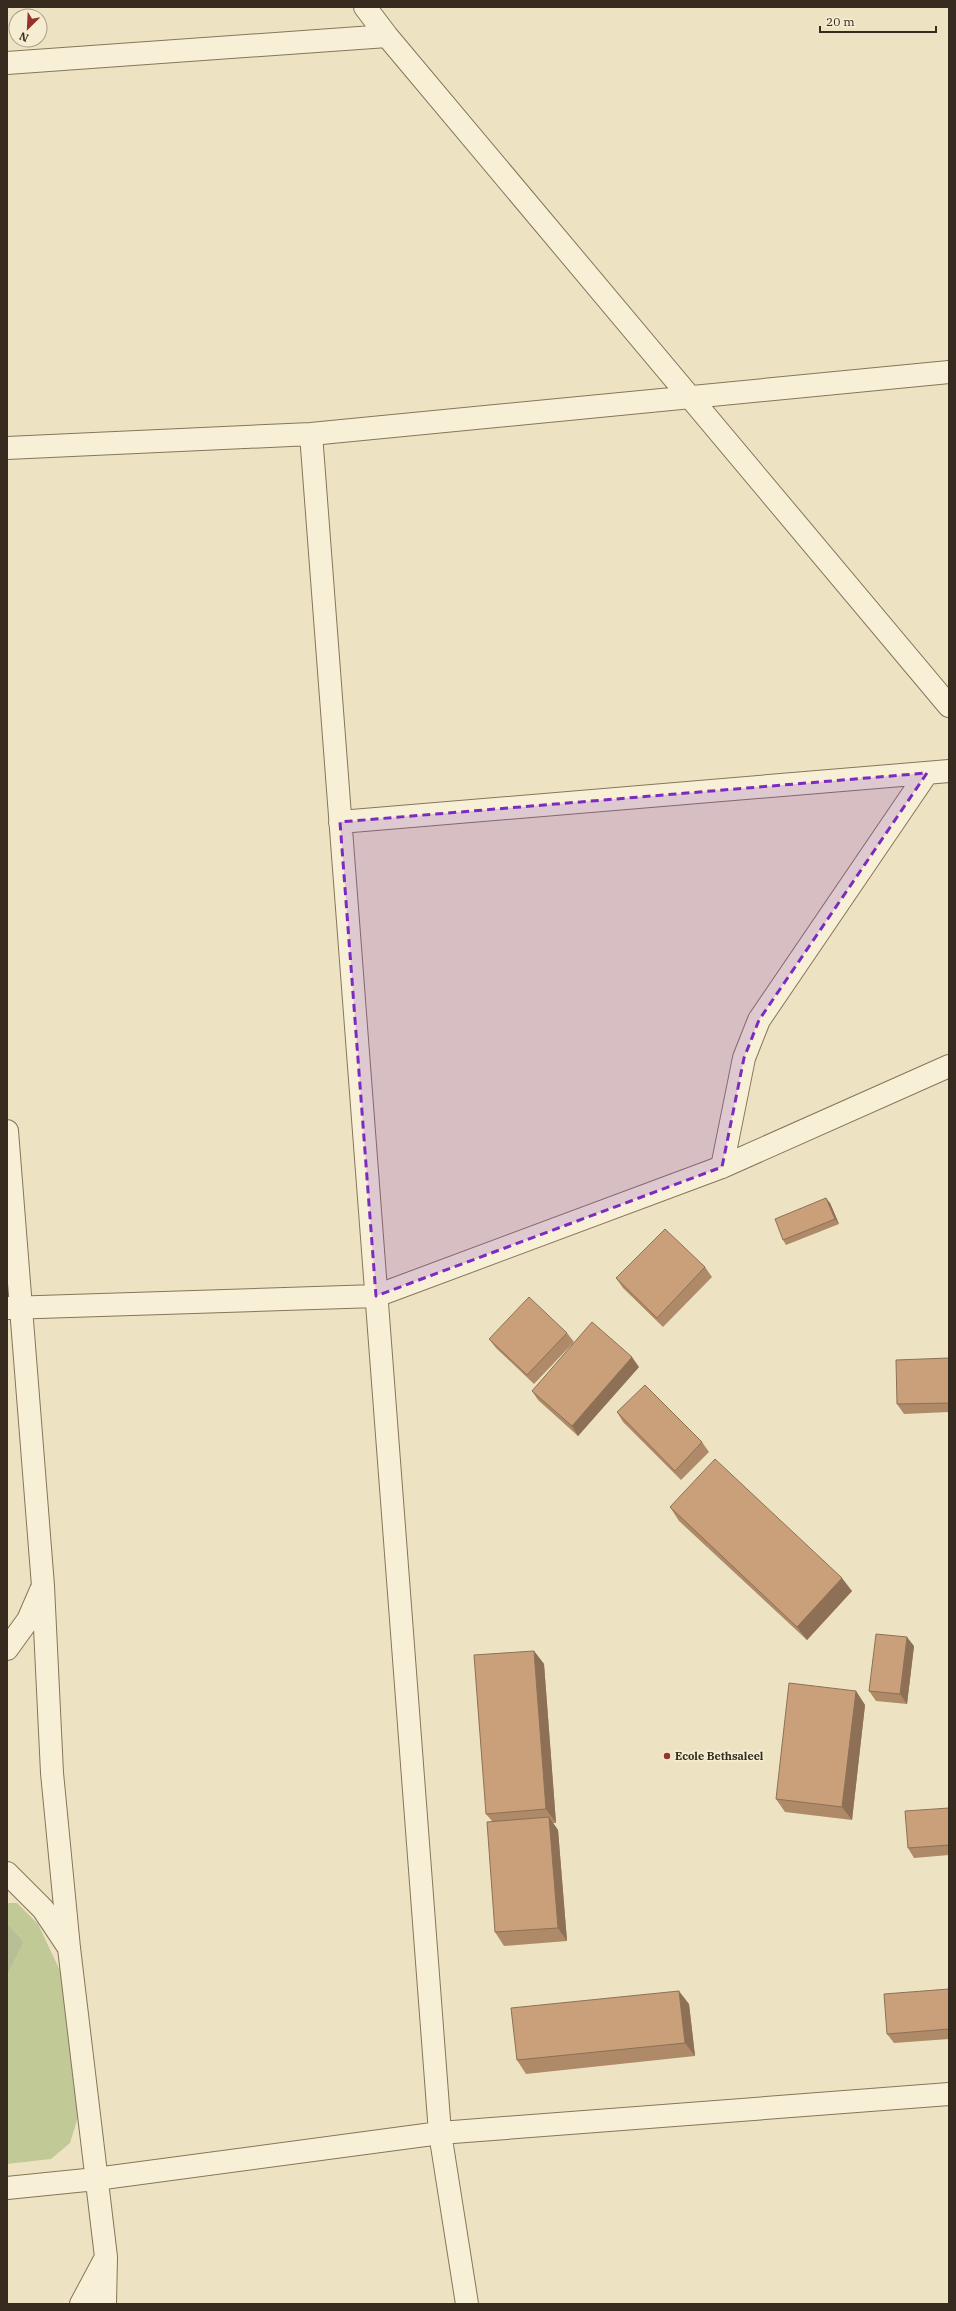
<svg xmlns="http://www.w3.org/2000/svg" width="956" height="2311" font-family="'IBM Plex Serif',serif">
	<style>
		.green { fill: #c1ca97 }
		.cemetery { fill: #b7bf96 }
		.lines { fill: none; stroke-linecap: round; stroke-linejoin: round }
		.minor-casing { stroke: #86755a; stroke-width: 24 }
		.minor { stroke: #f8f0d6; stroke-width: 22 }
		.wall { fill: #ae8a69 }
		.shaded-wall { fill: #8d7055 }
		.building { fill: #caa07a; stroke: #8d7055 }
		.marked { fill: #7b2cbf; fill-opacity: 0.2; stroke: #7b2cbf; stroke-width: 3; stroke-dasharray: 8 5; stroke-linejoin: round }
		.poi-dot { fill: #93332c; stroke: #f4edd2; stroke-width: 1.5 }
		.labels { text-anchor: middle; dominant-baseline: central; stroke-width: 3.5; stroke-linejoin: round; paint-order: stroke }
		.poi-label { font-size: 11px; font-weight: bold; fill: #362b1e; stroke: #f4edd2; text-anchor: start }
	</style>
	<rect width="100%" height="100%" fill="#ede3c3"/>
	<!-- green -->
	<path class="green" d="M7 1903H17L38 1924 63 1977 78 2117 70 2143 51 2159 7 2164V1976L24 1942 7 1923Z"/>
	<!-- cemetery -->
	<path class="cemetery" d="M7 1923 24 1942 7 1976Z"/>
	<g class="lines">
		<!-- minor casing -->
		<g class="minor-casing">
			<path id="minor" d="M365 7 387 36 949 706
				M7 63 387 36
				M311 434 440 2133 467 2304
				M7 448 311 434 949 372
				M340 822 949 771
				M7 1131 43 1586 52 1773 69 1948 106 2257 105 2304
				M722 1167 744 1058 759 1020 927 773
				M8 1308 376 1296 722 1167 949 1066
				M7 1649 28 1620 41 1590
				M7 1873 43 1909 67 1945
				M7 2188 96 2179 440 2133 949 2094
				M81 2304 104 2261"/>
		</g>
		<!-- minor -->
		<use href="#minor" class="minor"/>
	</g>
	<!-- wall -->
	<path class="wall" d="M830 1203 839 1224 786 1245 783 1240Z
		M705 1267 712 1277 663 1327 623 1288 616 1278Z
		M567 1333 574 1342 534 1384 496 1348 489 1339Z
		M949 1358V1412L904 1414 897 1404Z
		M639 1367 578 1436 538 1400 532 1391Z
		M617 1412 702 1442 709 1452 681 1480 623 1422Z
		M670 1507 852 1591 807 1640 679 1521Z
		M914 1646 907 1704 876 1701 869 1691Z
		M534 1651 544 1664 556 1823H553L558 1830 567 1941 504 1946 495 1932 492 1821 486 1814Z
		M856 1691 865 1705 852 1820 785 1812 776 1799Z
		M949 1808V1855L914 1858 908 1848Z
		M949 1989V2039L894 2043 887 2034Z
		M689 2004 695 2056 526 2074 517 2060Z"/>
	<!-- shaded-wall -->
	<path class="shaded-wall" d="M826 1198 830 1203 839 1224 835 1219Z
		M632 1357 639 1367 578 1436 572 1426Z
		M842 1578 852 1591 807 1640 797 1627Z
		M907 1637 914 1646 907 1704 900 1694Z
		M534 1651 544 1664 556 1823 546 1809Z
		M856 1691 865 1705 852 1820 842 1807Z
		M549 1817 558 1830 567 1941 558 1928Z
		M679 1991 689 2004 695 2056 685 2043Z"/>
	<!-- building -->
	<path class="building" d="M826 1198 835 1219 783 1240 775 1219Z
		M665 1229 705 1267 657 1318 616 1278Z
		M529 1297 567 1333 527 1375 489 1339Z
		M592 1322 632 1357 572 1426 532 1391Z
		M949 1358V1403L897 1404 896 1360Z
		M645 1385 702 1442 675 1471 617 1412Z
		M715 1459 842 1578 797 1627 670 1507Z
		M876 1634 907 1637 900 1694 869 1691Z
		M534 1651 546 1809 486 1814 474 1655Z
		M789 1683 856 1691 842 1807 776 1799Z
		M949 1808V1845L908 1848 905 1811Z
		M549 1817 558 1928 495 1932 487 1822Z
		M949 1989V2029L887 2034 884 1994Z
		M679 1991 685 2043 517 2060 511 2008Z"/>
	<!-- marked area -->
	<path class="marked" d="M927 773 759 1020 744 1058 722 1167 376 1296 340 822Z"/>
	<!-- markers -->
	<circle class="poi-dot" cx="667" cy="1756" r="4"/>
	<g class="labels">
		<!-- poi labels -->
		<g class="poi-label">
			<text x="675" y="1756">Ecole Bethsaleel</text>
		</g>
	</g>
	<!-- border -->
	<rect width="956" height="2311" fill="none" stroke="#362b1e" stroke-width="16"/>
	<!-- north arrow -->
	<g transform="translate(28 28) rotate(204)"><circle r="19" fill="#f4edd2" stroke="#a89f8a"/>
	<path d="M0-3L7 15L0 10L-7 15Z" fill="#93332c"/>
	<text y="-6" font-size="11" font-weight="bold" text-anchor="middle" fill="#362b1e">N</text>
	</g>
	<!-- scale -->
	<path d="M820 26v6h116v-6" fill="none" stroke="#362b1e" stroke-width="2"/>
	<text x="826" y="26" font-size="12" fill="#362b1e" stroke="#f4edd2" stroke-width="3" paint-order="stroke">20 m</text>
</svg>
